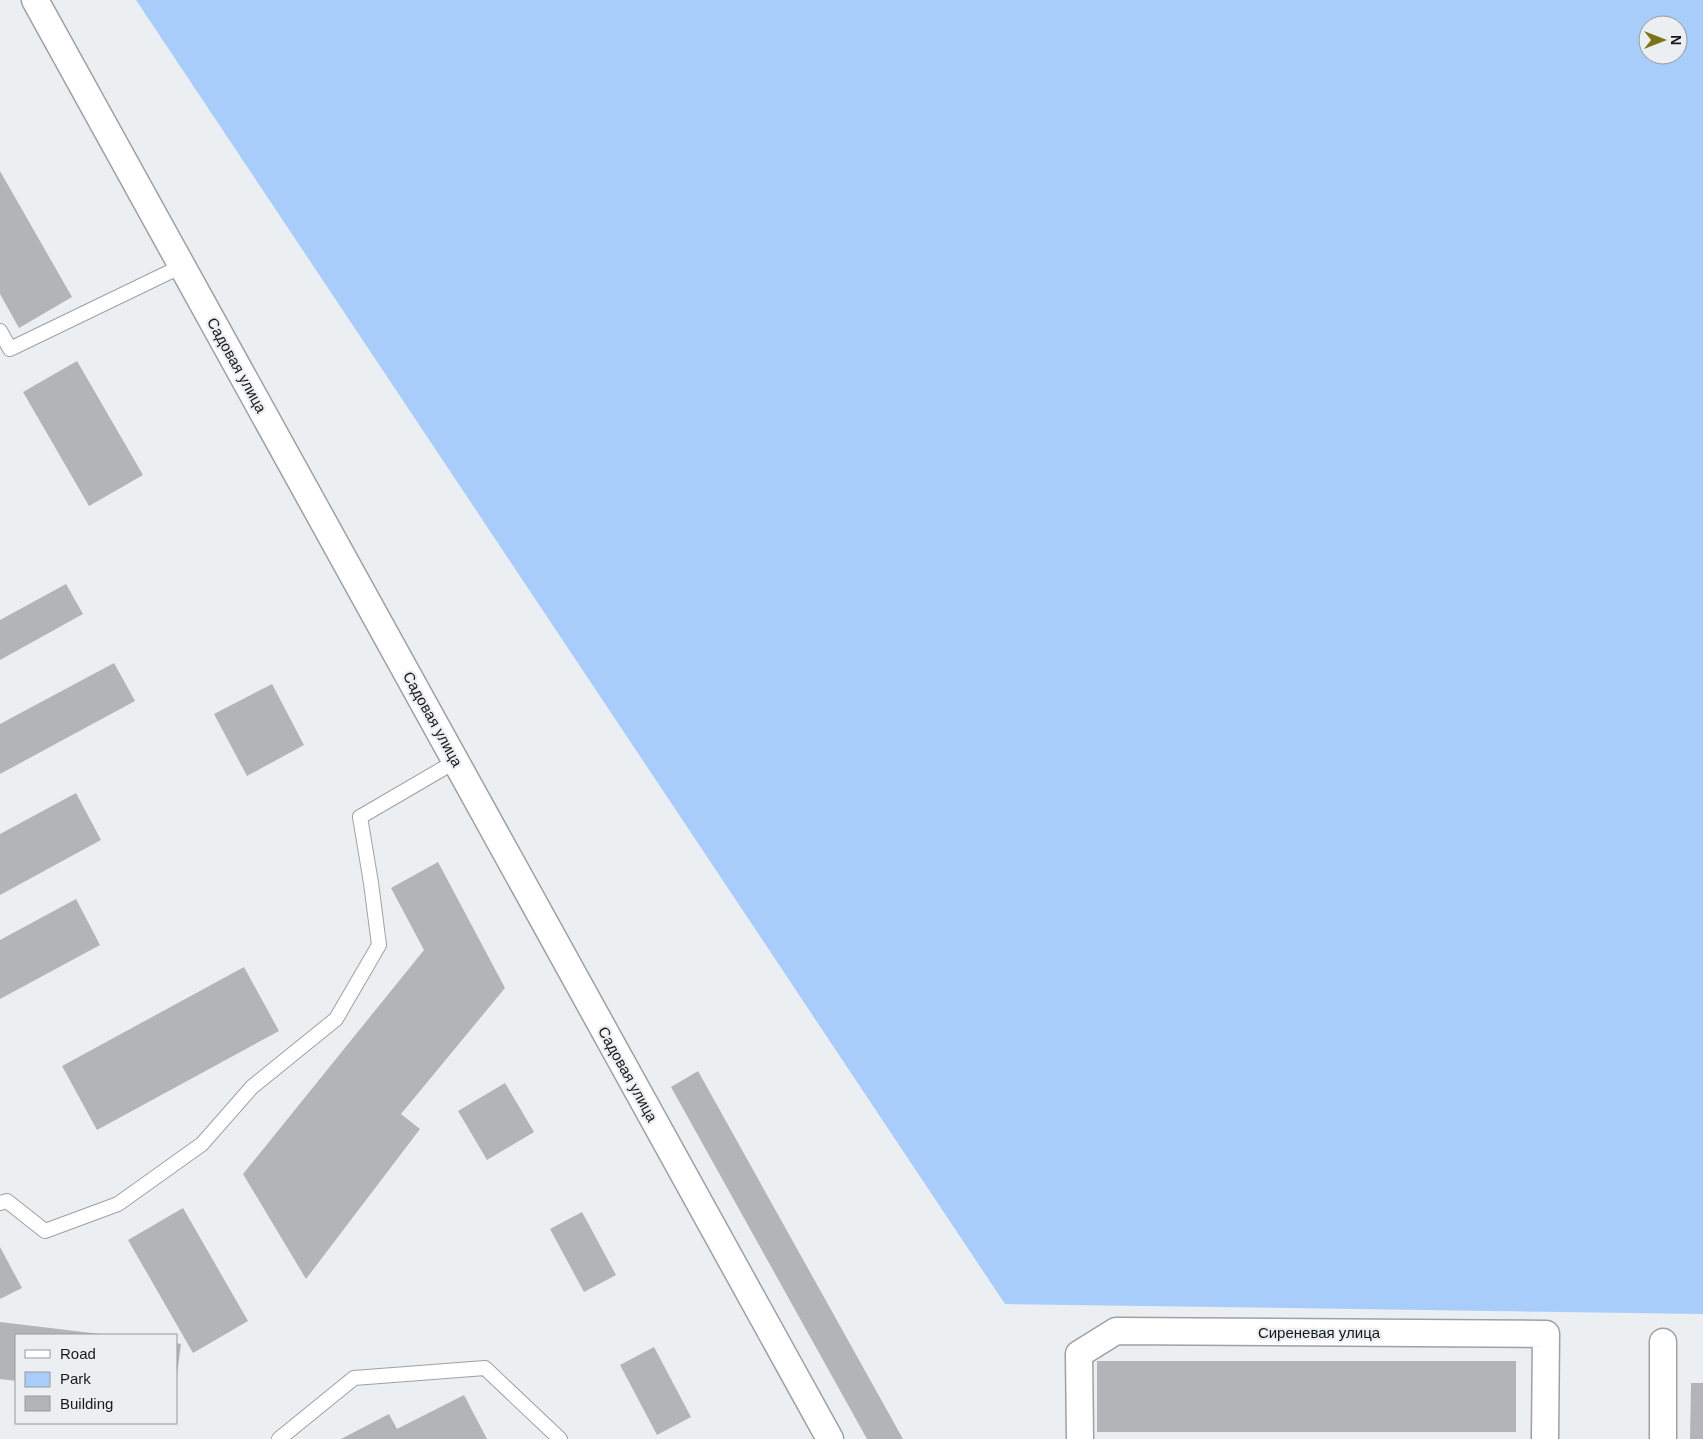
<svg xmlns="http://www.w3.org/2000/svg" width="1703" height="1439" font-family="Arial,sans-serif">
	<style>
		.green { fill: #a9cdfb; fill-rule: evenodd }
		.building { fill: #b2b4b8 }
		.lines { fill: none; stroke-linecap: round; stroke-linejoin: round }
		.service-casing { stroke: #9ea0a3; stroke-width: 16 }
		.minor-casing { stroke: #9ea0a3; stroke-width: 29 }
		.service { stroke: #fff; stroke-width: 14 }
		.minor { stroke: #fff; stroke-width: 26 }
		.labels { text-anchor: middle; dominant-baseline: central; stroke-width: 4.5; stroke-linejoin: round; paint-order: stroke }
		.street-label { font-size: 15px; fill: #171819; stroke: #eceff2 }
	</style>
	<rect width="100%" height="100%" fill="#eceff2"/>
	<!-- green -->
	<path class="green" d="M136 0H1703V1314L1005 1304ZM1648 25H1678V55H1648Z"/>
	<!-- building -->
	<path class="building" d="M0 171 72 297 19 328 0 294Z
		M77 361 143 475 89 506 23 392Z
		M66 584 83 614 0 660V620Z
		M114 663 135 701 0 774V724Z
		M272 684 304 745 247 776 214 714Z
		M76 793 101 840 0 895V834Z
		M438 862 505 988 401 1114 420 1129 306 1279 243 1174 424 950 391 888Z
		M76 899 100 945 0 999V940Z
		M244 967 279 1031 97 1130 62 1066Z
		M698 1071 903 1439H867L671 1087Z
		M505 1083 534 1132 487 1160 458 1111Z
		M183 1208 248 1321 193 1353 128 1240Z
		M582 1212 616 1275 584 1292 550 1229Z
		M0 1247 22 1288 0 1299Z
		M0 1322 100 1334V1335H16V1381L0 1379Z
		M176 1343 181 1344 177 1375H176Z
		M654 1347 691 1417 657 1435 620 1365Z
		M1097 1361H1516V1432H1097Z
		M1691 1383H1703V1439H1690Z
		M464 1395 487 1439H341L389 1414 397 1429Z"/>
	<g class="lines">
		<!-- service casing -->
		<g class="service-casing">
			<path id="service" d="M0 331 10 349 182 266
				M0 1203 7 1201 45 1231 118 1204 202 1144 252 1087 336 1019 379 945 371 883 360 817 456 761
				M279 1439 354 1378 485 1368 560 1439"/>
		</g>
		<!-- minor casing -->
		<g class="minor-casing">
			<path id="minor" d="M35 0 830 1439
				M1663 1342V1439
				M1080 1439 1079 1354 1116 1331 1546 1334 1545 1439"/>
		</g>
		<!-- service -->
		<use href="#service" class="service"/>
		<!-- minor -->
		<use href="#minor" class="minor"/>
	</g>
	<g class="labels">
		<!-- street labels -->
		<g class="street-label">
			<text transform="translate(237 365) rotate(61)">Садовая улица</text>
			<text transform="translate(433 719) rotate(61)">Садовая улица</text>
			<text transform="translate(628 1074) rotate(61)">Садовая улица</text>
			<text x="1319" y="1332">Сиреневая улица</text>
		</g>
	</g>
	<!-- legend -->
	<rect x="15" y="1334" width="162" height="90" fill="#eceff2" stroke="#97999b"/>
	<rect x="25" y="1350" width="25" height="8" fill="#ffffff" stroke="#97999b"/>
	<text x="60" y="1359" font-size="15" fill="#171819">Road</text>
	<rect x="25" y="1372" width="25" height="15" fill="#a9cdfb" stroke="#97999b"/>
	<text x="60" y="1384" font-size="15" fill="#171819">Park</text>
	<rect x="25" y="1396" width="25" height="15" fill="#b2b4b8" stroke="#97999b"/>
	<text x="60" y="1409" font-size="15" fill="#171819">Building</text>
	<!-- north arrow -->
	<g transform="translate(1663 40) rotate(90)"><circle r="24" fill="#eceff2" stroke="#97999b"/>
	<path d="M0-4L9 19L0 12L-9 19Z" fill="#7b7315"/>
	<text y="-8" font-size="14" font-weight="bold" text-anchor="middle" fill="#171819">N</text>
	</g>
</svg>
